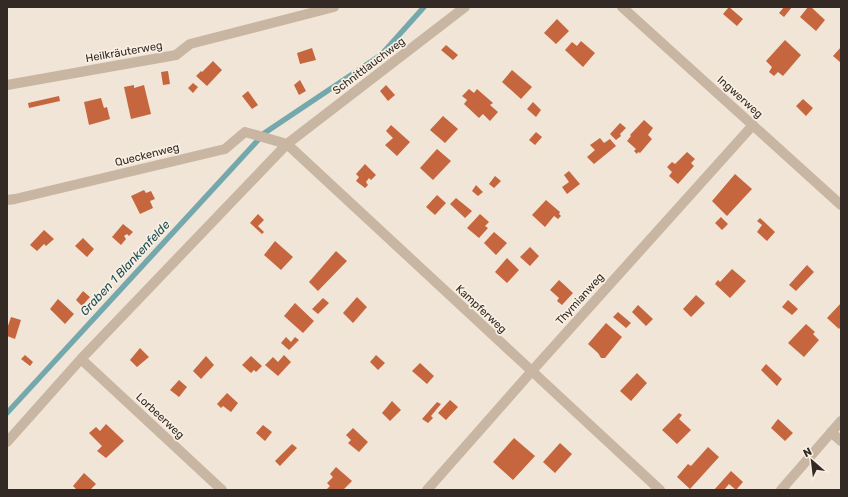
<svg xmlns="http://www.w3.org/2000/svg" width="848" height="497" font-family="Rubik,sans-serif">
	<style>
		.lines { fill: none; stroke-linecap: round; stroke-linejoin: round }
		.stream { stroke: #75a8ad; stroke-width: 5.5 }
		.building { fill: #c6663e }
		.lane { stroke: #c8b6a2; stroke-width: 10 }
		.labels { text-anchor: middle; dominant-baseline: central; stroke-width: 3.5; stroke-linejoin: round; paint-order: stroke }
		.street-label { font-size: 11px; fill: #332a25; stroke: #f9efe2 }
		.water-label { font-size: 12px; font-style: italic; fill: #1b4d54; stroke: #f9efe2 }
	</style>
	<rect width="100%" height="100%" fill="#f0e5d6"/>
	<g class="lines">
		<!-- stream -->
		<path class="stream" d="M263 134 381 55 424 7
			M7 413 259 139"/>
	</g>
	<!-- building -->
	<path class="building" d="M729 7 743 19 737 26 723 14Z
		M784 7H792L784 17 779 13Z
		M808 7H811L825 20 816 31 800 17Z
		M557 19 569 31 556 44 544 33Z
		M785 40 801 55 783 76 778 72 774 76 769 72 772 67 766 61Z
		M581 41 595 53 583 67 565 50 572 42 577 46Z
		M446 45 458 55 453 60 441 50Z
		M841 47V62H840L833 56Z
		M312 48 316 60 300 64 297 53Z
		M213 61 222 70 207 86 196 76 201 71 202 72Z
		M512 70 532 87 521 99 502 82Z
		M168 71 170 84 163 85 161 72Z
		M300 80 306 91 299 95 294 85Z
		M193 83 198 87 193 93 188 88Z
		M134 85V88L144 85 151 114 131 119 124 87Z
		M386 85 395 95 388 101 380 91Z
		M469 89 474 93 477 89 493 103 490 105 498 112 490 121 483 114 479 118 464 104 467 100 462 96Z
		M248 91 258 105 252 109 242 96Z
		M59 96 60 101 29 108 28 103Z
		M101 98 104 108 107 107 110 119 89 125 84 102Z
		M803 99 813 108 806 116 796 106Z
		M533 102 541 110 536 117 527 109Z
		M443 116 458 129 445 143 430 130Z
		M644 120 653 128 648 135 652 139 640 153 638 152 637 154 634 151 636 149 627 141 631 136 630 135Z
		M620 123 626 128 620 134 621 136 616 140 610 134Z
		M391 125 410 142 397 156 385 145 393 138 386 131Z
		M536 132 542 137 535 145 529 140Z
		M600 138 604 143 610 139 616 146 594 164 587 157 595 150 590 145Z
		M437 149 451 161 433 180 420 168Z
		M687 152 695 159 691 163 694 166 678 184 669 176 672 172 667 167 672 162 675 164Z
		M365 164 376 175 371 180 369 178 366 182 368 185 365 188 356 181 359 177 356 174Z
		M569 171 580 184 567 194 562 187 569 182 564 175Z
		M735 174 752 189 727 216 712 201Z
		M495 176 501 181 494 188 489 184Z
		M476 185 483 192 478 196 472 191Z
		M144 190 146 193 151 191 155 199 150 201 153 208 140 214 131 196Z
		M437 195 446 203 435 215 426 207Z
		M456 198 472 211 465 218 450 204Z
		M546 200 560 212 559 214 561 216 558 219 554 216 545 227 532 215Z
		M258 214 264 220 258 226 264 232 262 234 250 223Z
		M480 214 489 222 485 226 488 228 479 238 467 228Z
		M721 217 728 224 722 230 715 223Z
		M760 218 775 232 767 241 757 232 762 225 757 221Z
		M123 224 133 232 129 236 127 234 124 236 126 239 121 245 112 237Z
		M44 230 54 239 46 246 44 244 37 251 30 245Z
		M494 232 507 243 496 255 484 243Z
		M83 238 94 249 87 257 75 246Z
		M275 241 293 257 281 270 264 255Z
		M530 247 539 256 530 266 520 257Z
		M336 251 347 261 318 291 309 282Z
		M507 258 519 270 507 283 495 272Z
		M807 265 814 272 796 291 789 285Z
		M732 269 746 281 730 298 715 284 718 280 720 282Z
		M559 280 573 293 562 305 557 301 559 298 550 290Z
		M83 291 90 297 82 306 76 300Z
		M696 295 705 303 691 317 683 309Z
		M357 297 367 307 353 323 343 313Z
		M323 298 329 303 318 314 312 309Z
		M58 299 74 314 65 324 50 309Z
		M788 300 798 309 792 315 782 307Z
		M295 303 314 321 303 333 284 316Z
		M841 303V326L839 329 827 318Z
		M638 305 653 319 646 326 632 312Z
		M618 312 631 323 626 328 613 317Z
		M11 317 21 320 15 339 7 336V326H8Z
		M606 323 622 337 605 358H601L598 353 588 344Z
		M806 324 815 332 813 334 819 340 804 357 788 343Z
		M286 337 291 342 295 337 299 340 289 350 281 343Z
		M140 348 149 357 137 367 130 360Z
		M25 355 33 362 30 366 21 359Z
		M284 355 291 362 278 376 265 365 273 357 278 362Z
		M376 355 385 363 378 370 370 362Z
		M206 356 214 365 201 379 193 371Z
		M251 356 262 366 256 372 254 370 251 373 242 365Z
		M420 363 434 376 427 384 412 371Z
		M766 364 782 379 777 386 761 370Z
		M637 373 647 383 631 401 620 391Z
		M179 380 187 387 179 397 170 390Z
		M227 393 238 403 231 412 223 406 221 408 217 404Z
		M450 400 458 407 446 420 438 413Z
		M392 401 401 410 390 421 382 413Z
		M437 402 441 404 431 416 433 418 428 423 422 419Z
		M679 413 682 415 679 419 691 430 677 444 662 430Z
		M778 419 793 433 785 441 771 428Z
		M106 424 124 441 106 458 97 451 102 446 89 433 96 427 100 431Z
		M263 425 272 432 265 441 256 433Z
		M353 428 368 442 359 452 348 443 351 440 346 435Z
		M514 438 535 456 513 480 493 462Z
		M560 443 572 454 555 473 543 462Z
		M292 444 297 448 280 466 275 461Z
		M708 447 719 457 690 489 677 477 688 464 691 466Z
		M336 467 352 481 343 490H326L330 486 327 483 333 477 330 474Z
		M731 471 743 482 736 490 729 484 724 490H714Z
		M84 473 96 484 90 490H77L73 486Z"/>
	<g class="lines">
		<!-- lane -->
		<path class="lane" d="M622 7 841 205
			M7 85 176 55 190 44 334 7
			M7 200 15 199 225 149 245 132 287 144 660 490
			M81 359 222 490
			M831 432 841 441
			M7 442 81 359 287 144 465 7
			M427 490 531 372 753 125
			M781 490 841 421"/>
	</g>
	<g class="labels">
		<!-- street labels -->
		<g class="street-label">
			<text transform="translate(124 52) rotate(-10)">Heilkräuterweg</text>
			<text transform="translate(369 66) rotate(-37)">Schnittlauchweg</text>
			<text transform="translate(740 97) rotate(42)">Ingwerweg</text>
			<text transform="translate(147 155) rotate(-14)">Queckenweg</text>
			<text transform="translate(580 299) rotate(-48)">Thymianweg</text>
			<text transform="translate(481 309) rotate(43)">Kampferweg</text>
			<text transform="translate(160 416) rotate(43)">Lorbeerweg</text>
		</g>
		<!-- water labels -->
		<g class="water-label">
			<text transform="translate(125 268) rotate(-47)">Graben 1 Blankenfelde</text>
		</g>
	</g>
	<!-- border -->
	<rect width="848" height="497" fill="none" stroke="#332a25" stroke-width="16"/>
	<!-- north arrow -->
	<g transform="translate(812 461) rotate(332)" stroke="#f9efe2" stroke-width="3" paint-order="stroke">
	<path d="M0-3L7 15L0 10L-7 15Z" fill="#332a25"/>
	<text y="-6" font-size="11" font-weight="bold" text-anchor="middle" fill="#332a25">N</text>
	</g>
</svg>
